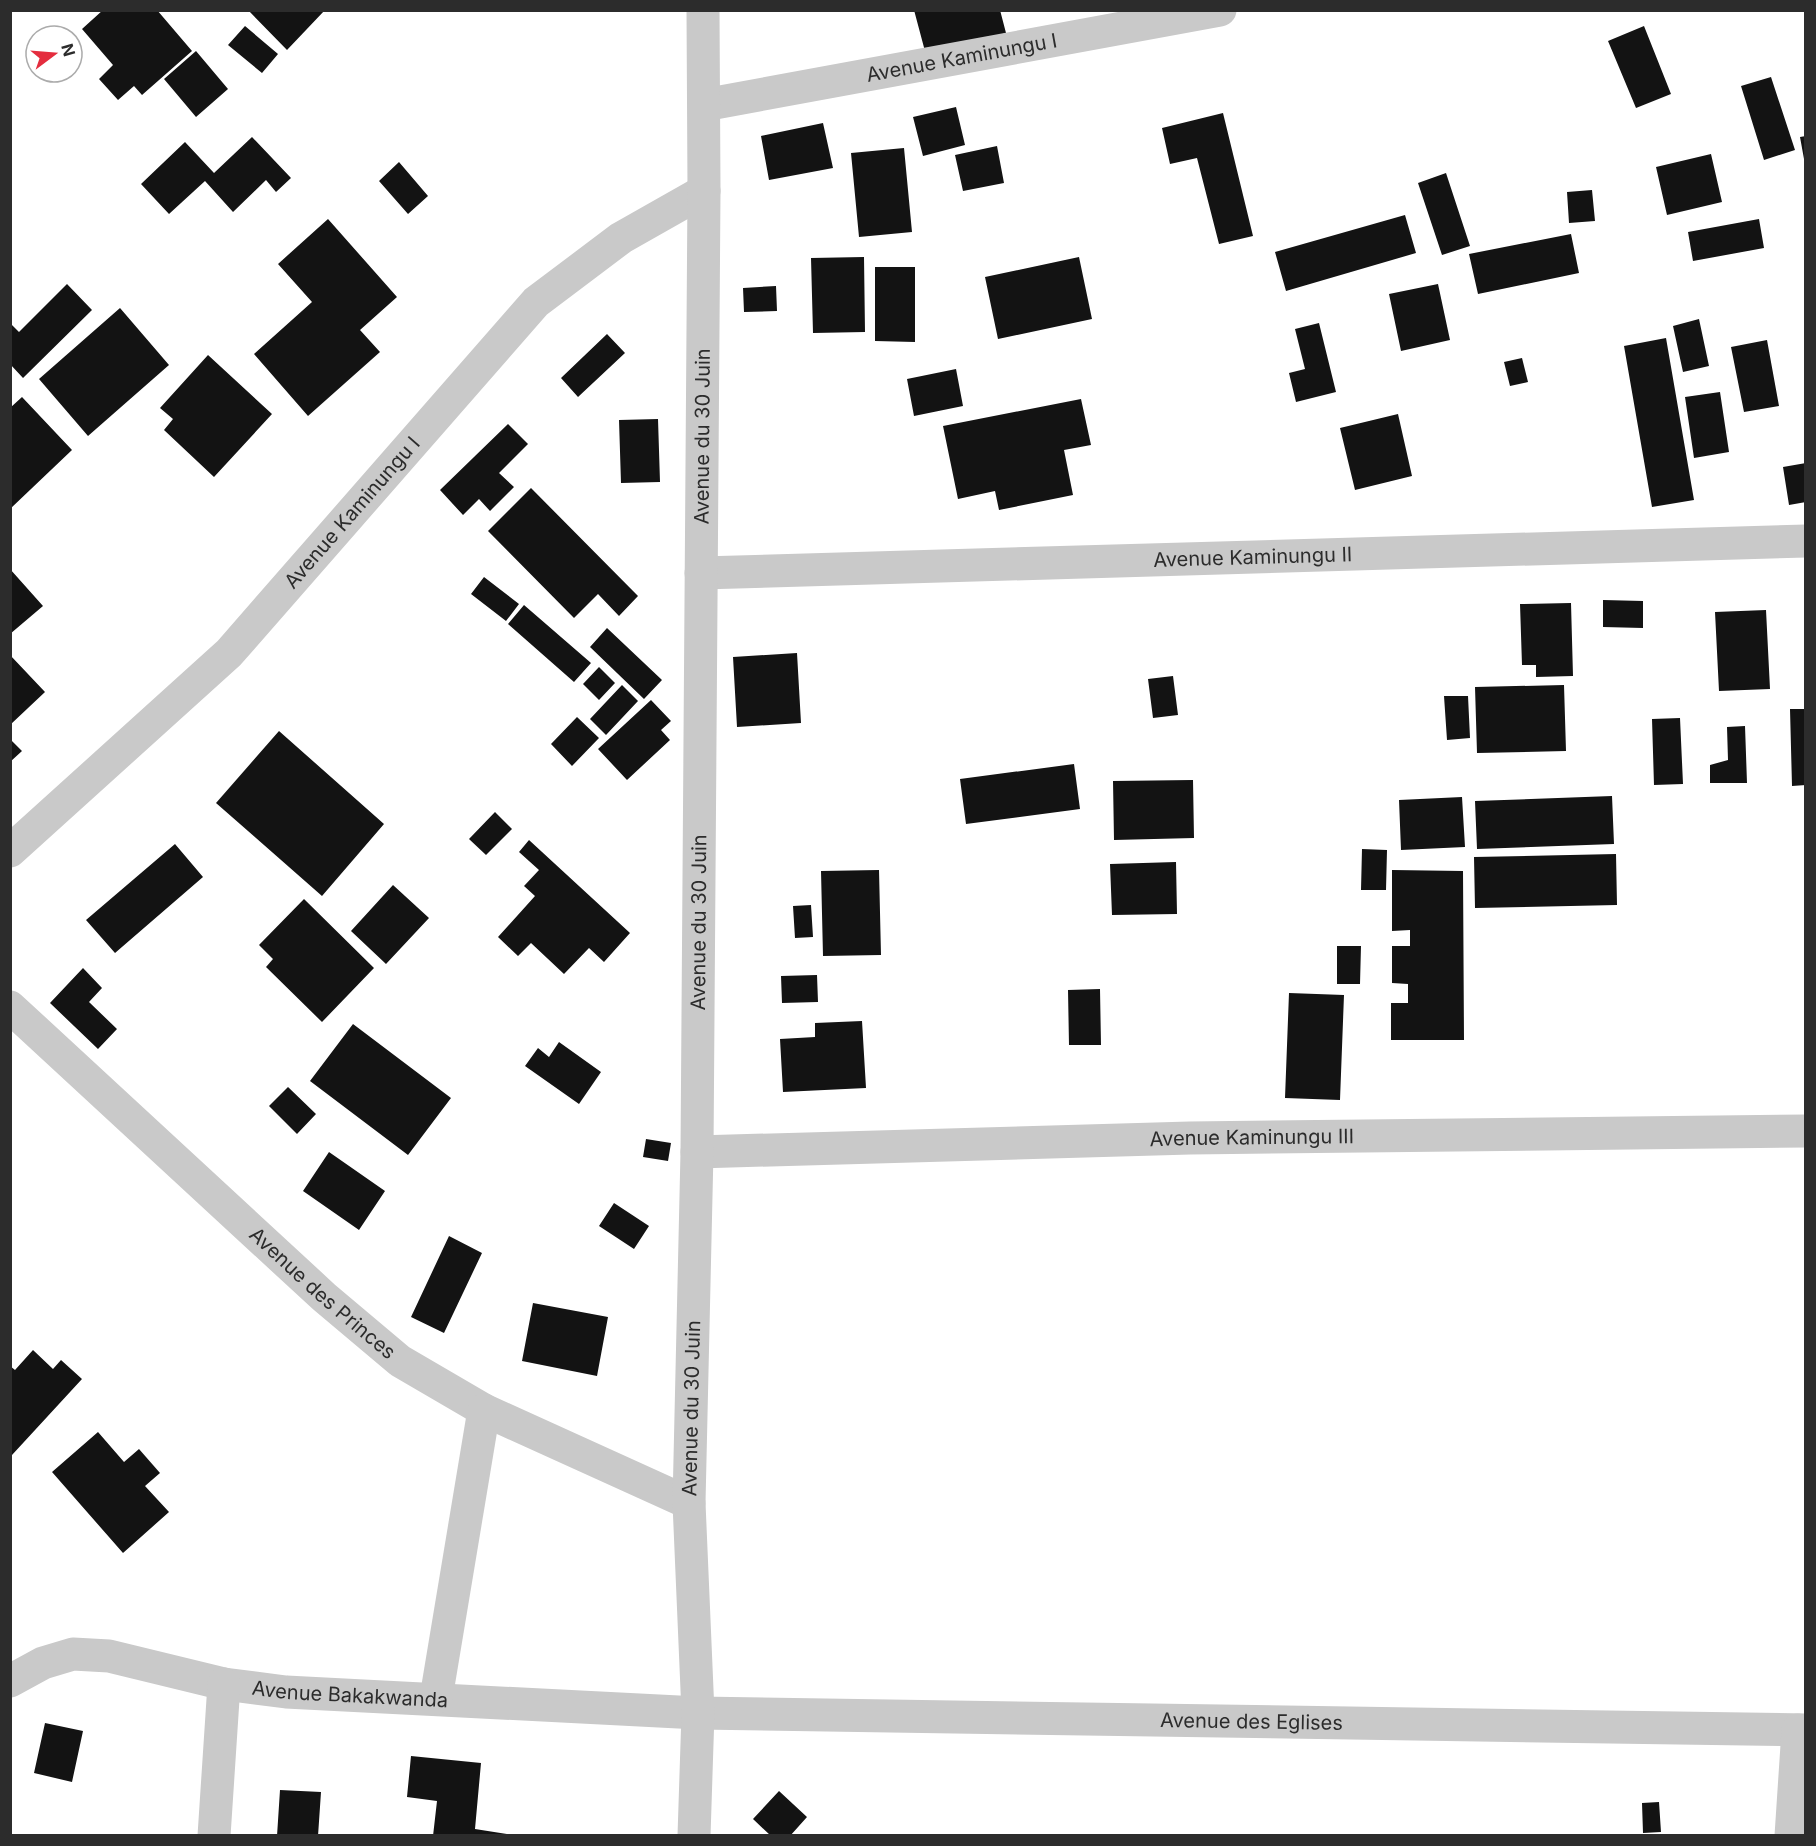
<svg xmlns="http://www.w3.org/2000/svg" width="1816" height="1846" font-family="Inter,sans-serif">
	<style>
		.building { fill: #131313 }
		.lines { fill: none; stroke-linecap: round; stroke-linejoin: round }
		.minor { stroke: #c9c9c9; stroke-width: 33 }
		.labels { text-anchor: middle; dominant-baseline: central; stroke-width: 6; stroke-linejoin: round; paint-order: stroke }
		.street-label { font-size: 20px; fill: #2c2c2c; stroke: #fff }
	</style>
	<rect width="100%" height="100%" fill="#fff"/>
	<!-- building -->
	<path class="building" d="M103 10H157L192 51 142 95 134 86 118 100 99 79 113 65 82 29Z
		M248 10H325L287 50Z
		M914 10H1000L1006 33 926 55Z
		M245 26 278 54 262 73 228 45Z
		M1644 26 1671 94 1636 108 1608 41Z
		M196 51 228 89 196 117 164 79Z
		M1771 77 1795 150 1764 160 1741 86Z
		M956 107 965 145 923 156 913 117Z
		M1223 113 1253 236 1219 244 1197 158 1170 164 1162 128Z
		M823 123 833 168 769 180 761 136Z
		M1806 136V159H1804L1800 137Z
		M252 137 291 178 276 192 266 180 233 212 205 181 169 214 141 184 185 142 214 173Z
		M997 146 1004 183 963 191 955 155Z
		M904 148 912 232 859 237 851 153Z
		M1711 154 1722 202 1667 215 1656 167Z
		M399 162 428 196 408 214 379 181Z
		M1446 173 1470 246 1442 255 1418 183Z
		M1592 190 1595 221 1569 223 1567 192Z
		M1405 215 1416 253 1286 291 1275 252Z
		M328 219 397 297 360 330 380 352 308 416 254 354 312 302 278 264Z
		M1759 219 1764 248 1693 261 1688 232Z
		M1571 234 1579 273 1478 294 1469 254Z
		M864 257 865 332 813 333 811 258Z
		M1079 257 1092 319 998 339 985 277Z
		M875 267H915V342L875 341Z
		M67 284 92 310 23 378 10 364V323L19 332Z
		M1438 284 1450 340 1401 351 1389 294Z
		M776 286 777 311 744 312 743 288Z
		M120 308 169 365 88 436 39 379Z
		M1699 319 1709 366 1683 372 1673 326Z
		M1319 323 1336 392 1296 402 1289 373 1305 369 1295 329Z
		M607 334 625 353 578 397 561 378Z
		M1666 338 1694 500 1652 507 1624 346Z
		M1767 340 1779 406 1744 412 1731 347Z
		M208 355 272 414 214 477 164 430 173 419 160 408Z
		M1522 358 1528 382 1510 386 1504 362Z
		M956 369 963 406 914 416 907 379Z
		M1720 392 1729 452 1694 458 1685 397Z
		M22 397 72 450 10 509V408Z
		M1081 399 1091 445 1064 450 1073 495 999 510 995 491 958 499 943 426Z
		M1398 414 1412 476 1355 490 1340 428Z
		M658 419 660 482 621 483 619 420Z
		M508 424 528 444 499 473 514 487 490 511 479 499 463 515 440 490Z
		M1806 463V502L1789 505 1783 467Z
		M531 488 638 596 619 616 598 594 574 618 488 531Z
		M10 569 43 606 10 634Z
		M484 577 519 604 506 621 471 594Z
		M1603 600 1643 601V628L1603 627Z
		M1571 603 1573 676 1536 677V665H1522L1520 604Z
		M524 605 591 663 574 682 508 624Z
		M1766 610 1770 689 1719 691 1715 612Z
		M607 628 662 680 644 699 590 647Z
		M797 653 801 723 737 727 733 657Z
		M10 655 45 692 10 725Z
		M599 667 615 683 599 700 583 684Z
		M1173 676 1178 715 1153 718 1148 679Z
		M622 685 638 701 606 735 590 719Z
		M1564 685 1566 751 1477 753 1475 687Z
		M1444 696H1468L1470 738 1447 740Z
		M651 700 671 721 661 730 670 740 627 780 598 749Z
		M1790 709H1806V785L1792 786Z
		M577 717 599 738 572 766 551 744Z
		M1680 718 1683 784 1654 785 1652 719Z
		M1745 726 1747 783H1710V765L1728 760 1727 727Z
		M279 731 384 824 322 896 216 803Z
		M10 739 22 751 10 762Z
		M1074 764 1080 809 966 824 960 779Z
		M1193 780 1194 838 1114 840 1113 781Z
		M1612 796 1614 844 1477 849 1475 801Z
		M1462 797 1465 847 1401 850 1399 800Z
		M495 812 512 829 486 855 469 839Z
		M529 840 630 933 604 962 589 948 564 974 531 943 518 956 498 937 535 896 524 886 539 870 519 852Z
		M175 844 203 877 115 953 86 920Z
		M1362 849 1387 850 1386 890H1361Z
		M1616 854 1617 905 1475 908 1474 857Z
		M1176 862 1177 914 1112 915 1110 864Z
		M879 870 881 955 823 956 821 871Z
		M1392 870 1463 871 1464 1040H1391V1003H1408V984L1392 983V946H1410V930L1392 931Z
		M393 885 429 918 386 964 351 931Z
		M304 899 374 968 322 1022 266 967 273 959 259 945Z
		M811 905 813 937 795 938 793 906Z
		M1337 946H1361L1360 984H1337Z
		M83 968 102 988 89 1002 117 1029 98 1049 50 1003Z
		M817 975 818 1002 782 1003 781 976Z
		M1100 989 1101 1045H1069L1068 990Z
		M1289 993 1344 995 1340 1100 1285 1098Z
		M862 1021 866 1088 783 1092 780 1039 815 1037V1023Z
		M353 1024 451 1098 408 1155 310 1081Z
		M559 1042 601 1072 579 1104 525 1066 538 1048 549 1057Z
		M288 1087 316 1114 297 1134 269 1106Z
		M646 1139 671 1143 668 1161 643 1157Z
		M329 1152 385 1191 359 1230 303 1191Z
		M614 1203 649 1226 634 1249 599 1226Z
		M449 1236 482 1253 444 1333 411 1317Z
		M533 1303 608 1317 597 1376 522 1361Z
		M33 1350 53 1369 61 1360 82 1379 12 1455 10 1366 15 1370Z
		M98 1432 124 1462 139 1449 160 1473 145 1486 169 1512 123 1553 52 1472Z
		M45 1723 83 1731 72 1782 34 1773Z
		M411 1756 481 1763 475 1829 520 1836H433L437 1801 407 1797Z
		M280 1790 321 1792 318 1836H277Z
		M779 1791 807 1817 790 1836H771L753 1819Z
		M1659 1802 1661 1832 1643 1833 1642 1803Z"/>
	<g class="lines">
		<!-- minor -->
		<g class="minor">
			<path id="s1" d="M704 105 1220 10"/>
			<path id="s2" d="M701 573 1806 541"/>
			<path id="s3" d="M10 851 229 653 536 302 621 238 704 191"/>
			<path id="s4" d="M10 1007 324 1297 400 1361 484 1410 689 1503"/>
			<path id="s5" d="M697 1152 1190 1138 1806 1131"/>
			<path id="s6" d="M10 1681 43 1663 73 1654 109 1656 224 1684 286 1692 698 1713 1806 1730"/>
			<path d="M436 1698 484 1410"/>
			<path d="M214 1836 224 1684"/>
			<path id="s7" d="M694 1836 698 1713 689 1503 697 1152 704 191 703 10"/>
			<path d="M1791 1836 1798 1730"/>
		</g>
	</g>
	<g class="labels">
		<!-- street labels -->
		<g class="street-label">
			<text stroke="none"><textPath href="#s1" startOffset="262">Avenue Kaminungu I</textPath></text>
			<text stroke="none"><textPath href="#s7" startOffset="1400">Avenue du 30 Juin</textPath></text>
			<text stroke="none"><textPath href="#s3" startOffset="482">Avenue Kaminungu I</textPath></text>
			<text stroke="none"><textPath href="#s2" startOffset="552">Avenue Kaminungu II</textPath></text>
			<text stroke="none"><textPath href="#s7" startOffset="914">Avenue du 30 Juin</textPath></text>
			<text stroke="none"><textPath href="#s5" startOffset="555">Avenue Kaminungu III</textPath></text>
			<text stroke="none"><textPath href="#s4" startOffset="424">Avenue des Princes</textPath></text>
			<text stroke="none"><textPath href="#s7" startOffset="428">Avenue du 30 Juin</textPath></text>
			<text stroke="none"><textPath href="#s6" startOffset="350">Avenue Bakakwanda</textPath></text>
			<text stroke="none"><textPath href="#s6" startOffset="1252">Avenue des Eglises</textPath></text>
		</g>
	</g>
	<!-- border -->
	<rect width="1816" height="1846" fill="none" stroke="#2c2c2c" stroke-width="24"/>
	<!-- north arrow -->
	<g transform="translate(54 54) rotate(74)"><circle r="28" fill="#ffffff" stroke="#ababab" stroke-width="1.5"/>
	<path d="M0-4.5L10 22L0 15L-10 22Z" fill="#e42d3e"/>
	<text y="-9" font-size="16" font-weight="bold" text-anchor="middle" fill="#2c2c2c">N</text>
	</g>
</svg>
